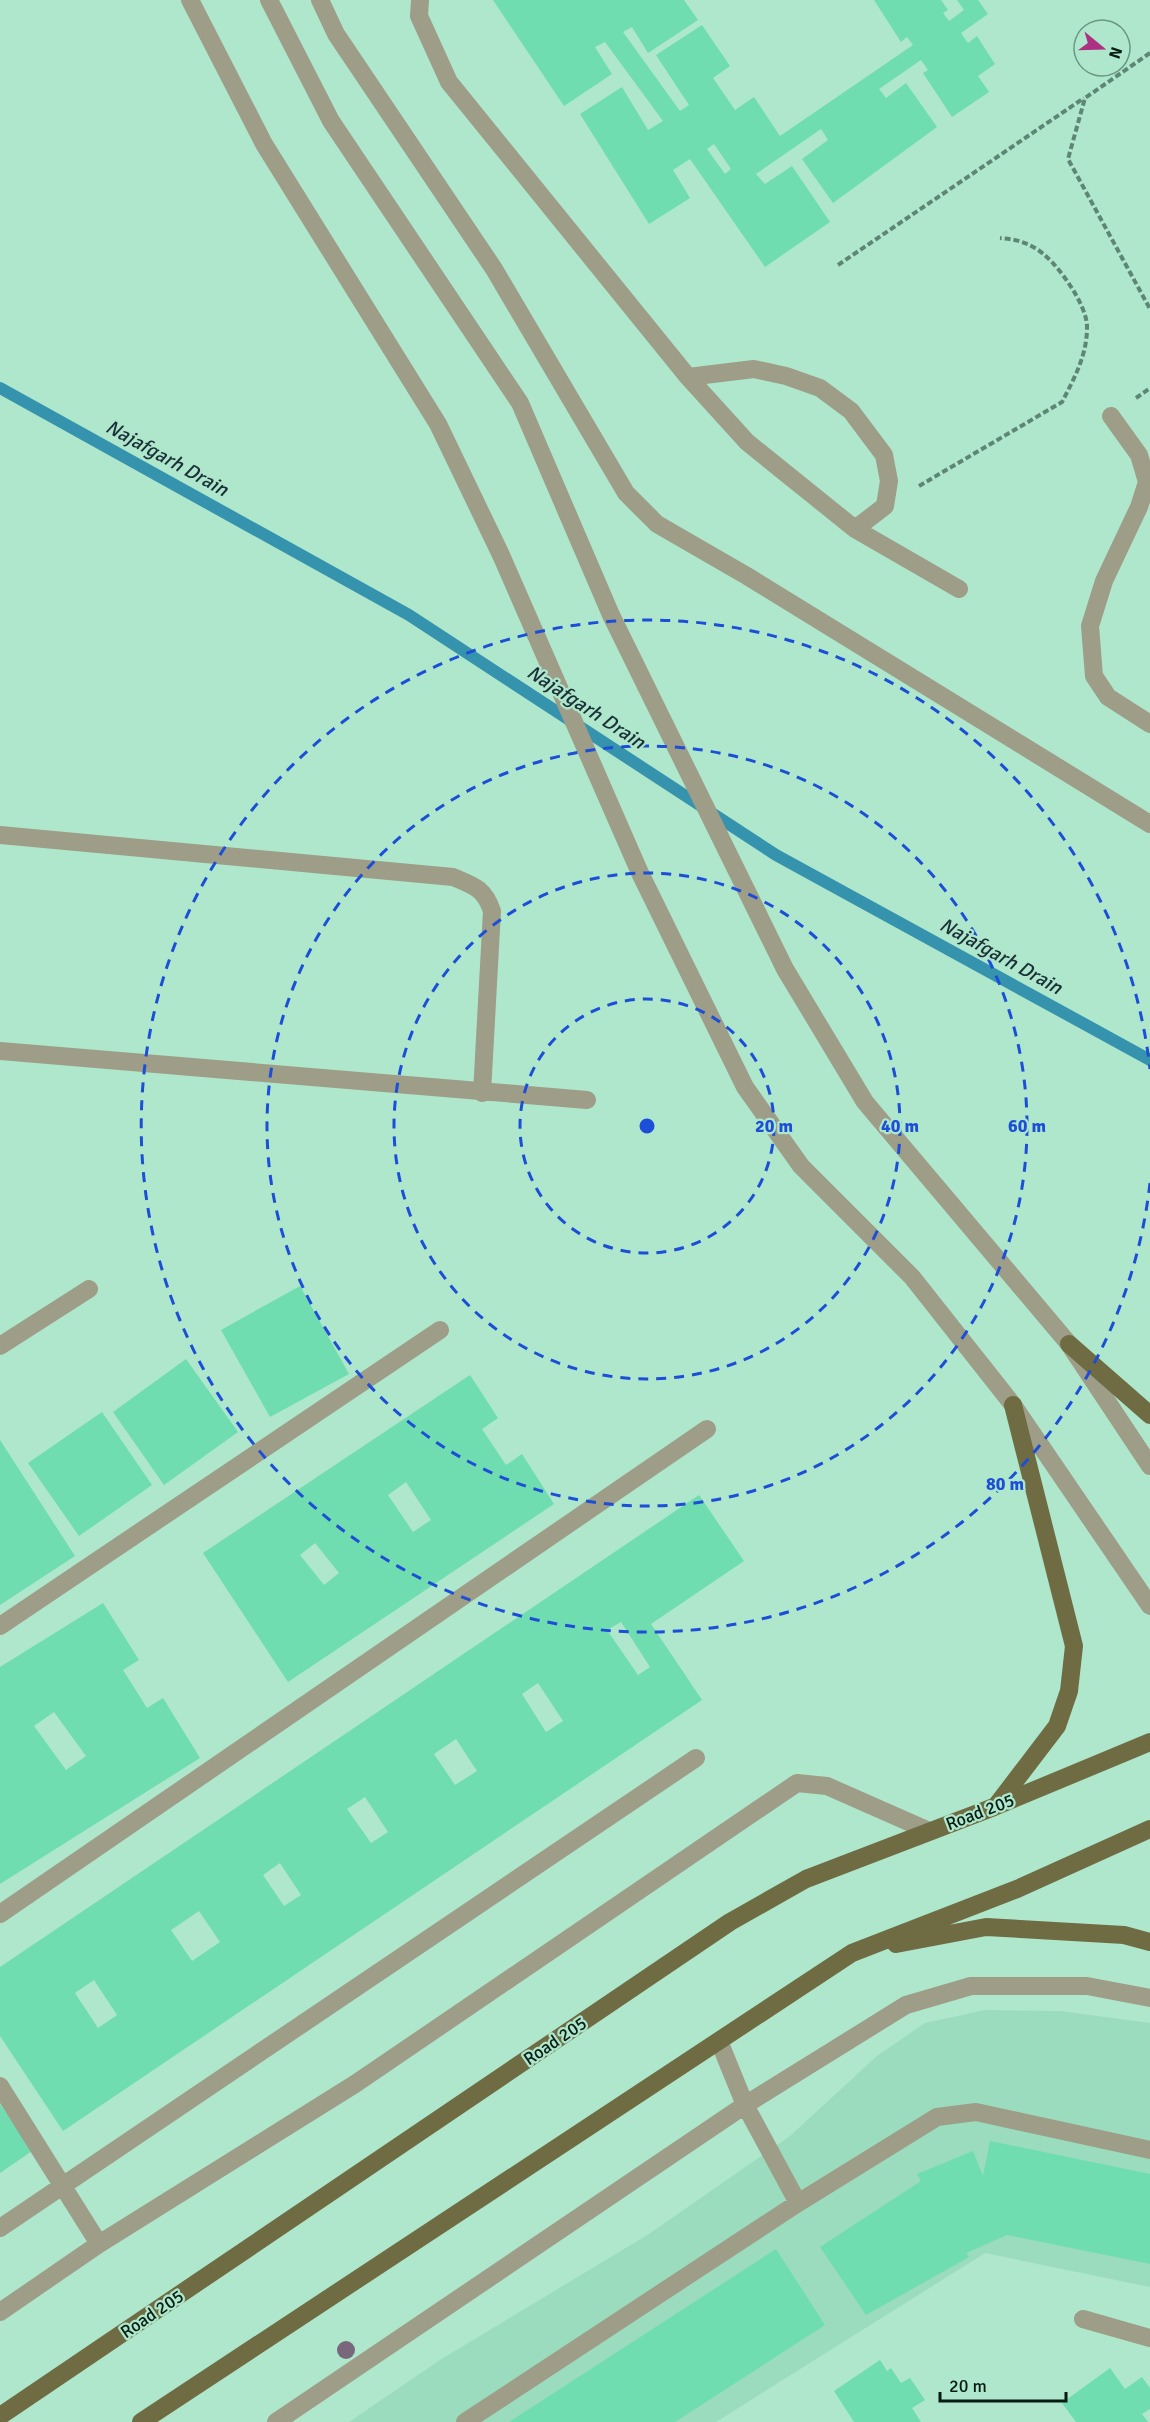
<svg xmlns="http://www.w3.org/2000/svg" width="1150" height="2422" font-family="Signika,sans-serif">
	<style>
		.built { fill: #9bdcbe }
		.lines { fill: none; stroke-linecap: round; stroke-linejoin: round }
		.stream { stroke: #3693ae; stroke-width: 12 }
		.building { fill: #6fddaf; fill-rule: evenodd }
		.path { stroke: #5e8674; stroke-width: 4; stroke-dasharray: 6 3; stroke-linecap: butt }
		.minor { stroke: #9e9d87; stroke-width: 18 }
		.major { stroke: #6f6c43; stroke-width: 18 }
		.tree { fill: #79687b }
		.ring { fill: none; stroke: #1d4ed8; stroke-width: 3; stroke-dasharray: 10 8 }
		.labels { text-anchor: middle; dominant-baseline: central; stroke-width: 4.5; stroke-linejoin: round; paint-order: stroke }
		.street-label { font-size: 18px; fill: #071d14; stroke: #aee7cc }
		.water-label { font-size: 20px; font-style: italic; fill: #1a2f37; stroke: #aee7cc }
		.centre { fill: #1d4ed8; stroke: #aee7cc; stroke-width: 3 }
		.ring-label { font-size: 18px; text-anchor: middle; font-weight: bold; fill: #1d4ed8; stroke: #aee7cc; stroke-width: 4.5; stroke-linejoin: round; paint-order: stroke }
	</style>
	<rect width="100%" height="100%" fill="#aee7cc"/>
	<!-- built -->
	<path class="built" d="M985 2010 1060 2011 1150 2023V2287L985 2253 716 2422H349L440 2360 649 2234 790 2136 877 2056 925 2023Z"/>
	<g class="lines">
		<!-- stream -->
		<path class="stream" d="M0 388 409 615 776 855 1150 1060"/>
	</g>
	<!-- building -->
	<path class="building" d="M493 0H684L698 20 648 53 632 27 623 32 680 111 689 105 656 55 702 25 730 66 713 78 735 110 754 97 780 136 913 45 907 37 901 42 874 0H941L948 10 943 13 949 21 964 10 957 0H978L988 14 961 33 968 43 977 36 995 64 978 76 989 92 952 117 923 73 928 70 921 60 879 89 886 98 906 83 937 127 833 203 802 159 828 140 821 129 756 174 765 184 792 166 830 222 765 267 690 159 673 170 690 198 649 224 580 114 622 87 648 130 663 121 605 42 595 47 612 74 564 106ZM714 144 731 169 725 174 707 149Z
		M300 1286 349 1374 270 1417 221 1330Z
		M186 1359 238 1432 164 1485 113 1412Z
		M470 1375 498 1418 482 1429 506 1465 522 1454 554 1504 288 1682 203 1553ZM406 1482 431 1520 413 1532 388 1495ZM315 1543 339 1573 324 1585 300 1555Z
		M102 1412 152 1485 79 1536 28 1463Z
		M0 1440 75 1556 0 1605Z
		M699 1495 744 1561 651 1624 702 1700 63 2131 0 2036V1967ZM621 1622 650 1667 638 1675 607 1630ZM538 1683 563 1721 546 1732 522 1694ZM456 1739 477 1771 455 1785 434 1754ZM365 1797 388 1832 371 1843 347 1809ZM280 1863 301 1895 284 1906 263 1875ZM199 1911 220 1942 192 1961 171 1930ZM94 1980 117 2015 98 2028 75 1993Z
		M103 1603 139 1660 123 1670 147 1708 163 1698 200 1758 0 1884V1667ZM54 1712 86 1756 66 1770 34 1726Z
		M0 2104 32 2151 0 2173Z
		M990 2141 1150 2174V2264L1007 2235 966 2253 969 2257 866 2315 820 2247 921 2181 917 2174 973 2151 983 2176Z
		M776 2249 825 2325 675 2422H509Z
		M880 2360 887 2371 891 2368 901 2383 910 2378 925 2400 912 2408 921 2422H854L834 2391Z
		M1110 2368 1125 2389 1142 2377 1150 2388V2409L1142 2414 1148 2422H1076L1062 2403Z"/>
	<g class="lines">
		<!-- path -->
		<path class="path" d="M1150 53 1085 98 1068 159 1150 309
			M838 265 1084 98
			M1136 398 1150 388
			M919 486 1062 402C1074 379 1087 355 1087 328 1088 305 1055 259 1035 248 1023 241 1013 239 1000 238"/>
		<!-- minor -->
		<path class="minor" d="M190 0 264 144 438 424 501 555 640 873 745 1087 801 1166 912 1277 1013 1405 1150 1606
			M269 0 331 121 520 403 611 615 785 969 865 1102 1069 1344 1150 1466
			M320 0 336 34 494 269 626 493 657 524 747 576 1150 824
			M420 0 419 16 449 82 688 377 747 442 855 529 959 589
			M688 377 754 369 786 376 820 388 851 411 884 455 889 481 885 506 855 529
			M1111 416 1139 455 1147 482 1139 507 1104 581 1090 626 1094 676 1108 697 1150 724
			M0 835 453 877C474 886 484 888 492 911L482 1093
			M0 1051 587 1100
			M0 1346 89 1289
			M0 1626 440 1330
			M0 1914 707 1429
			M719 2041 745 2105 798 2203
			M0 2086 99 2244
			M0 2228 696 1758
			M0 2312 99 2244 355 2084 797 1783 827 1786 929 1831
			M1083 2319 1150 2338
			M276 2422 745 2105 906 2005 971 1986H1087L1150 1998
			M465 2422 798 2203 937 2117 976 2112 1150 2150"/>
		<!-- major -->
		<path class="major" d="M1069 1344 1150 1415
			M996 1806 1057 1726 1069 1691 1074 1646 1013 1405
			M896 1944 986 1927 1124 1935 1150 1942
			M0 2416 730 1922 806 1879 994 1807 1150 1742
			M141 2422 852 1953 1017 1889 1150 1829"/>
	</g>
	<!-- trees -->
	<circle class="tree" cx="346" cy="2350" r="9"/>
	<!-- distance rings -->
	<g class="ring">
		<circle cx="647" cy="1126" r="127"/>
		<circle cx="647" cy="1126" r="253"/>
		<circle cx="647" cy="1126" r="380"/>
		<path d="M1150 1183A506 506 0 1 1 1150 1069"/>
	</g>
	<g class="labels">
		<!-- street labels -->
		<g class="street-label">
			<text transform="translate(980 1812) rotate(-21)">Road 205</text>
			<text transform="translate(555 2041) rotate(-34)">Road 205</text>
			<text transform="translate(152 2314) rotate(-34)">Road 205</text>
		</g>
		<!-- water labels -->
		<g class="water-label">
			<text transform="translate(167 458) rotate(29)">Najafgarh Drain</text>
			<text transform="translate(586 707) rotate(33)">Najafgarh Drain</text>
			<text transform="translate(1001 956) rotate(29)">Najafgarh Drain</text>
		</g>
	</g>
	<circle cx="647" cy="1126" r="9" class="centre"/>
	<g class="ring-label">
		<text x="774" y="1132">20 m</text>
		<text x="900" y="1132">40 m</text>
		<text x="1027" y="1132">60 m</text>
		<text x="1005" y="1490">80 m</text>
	</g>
	<!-- north arrow -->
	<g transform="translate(1102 48) rotate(109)"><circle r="28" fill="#aee7cc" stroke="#6b9682" stroke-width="1.5"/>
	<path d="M0-4.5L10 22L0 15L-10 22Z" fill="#ac3183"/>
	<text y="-9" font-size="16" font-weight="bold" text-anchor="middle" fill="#071d14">N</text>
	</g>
	<!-- scale -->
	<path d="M940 2392v9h126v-9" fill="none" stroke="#071d14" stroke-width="3"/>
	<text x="949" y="2392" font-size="18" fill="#071d14" stroke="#aee7cc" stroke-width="4.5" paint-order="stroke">20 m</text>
</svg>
